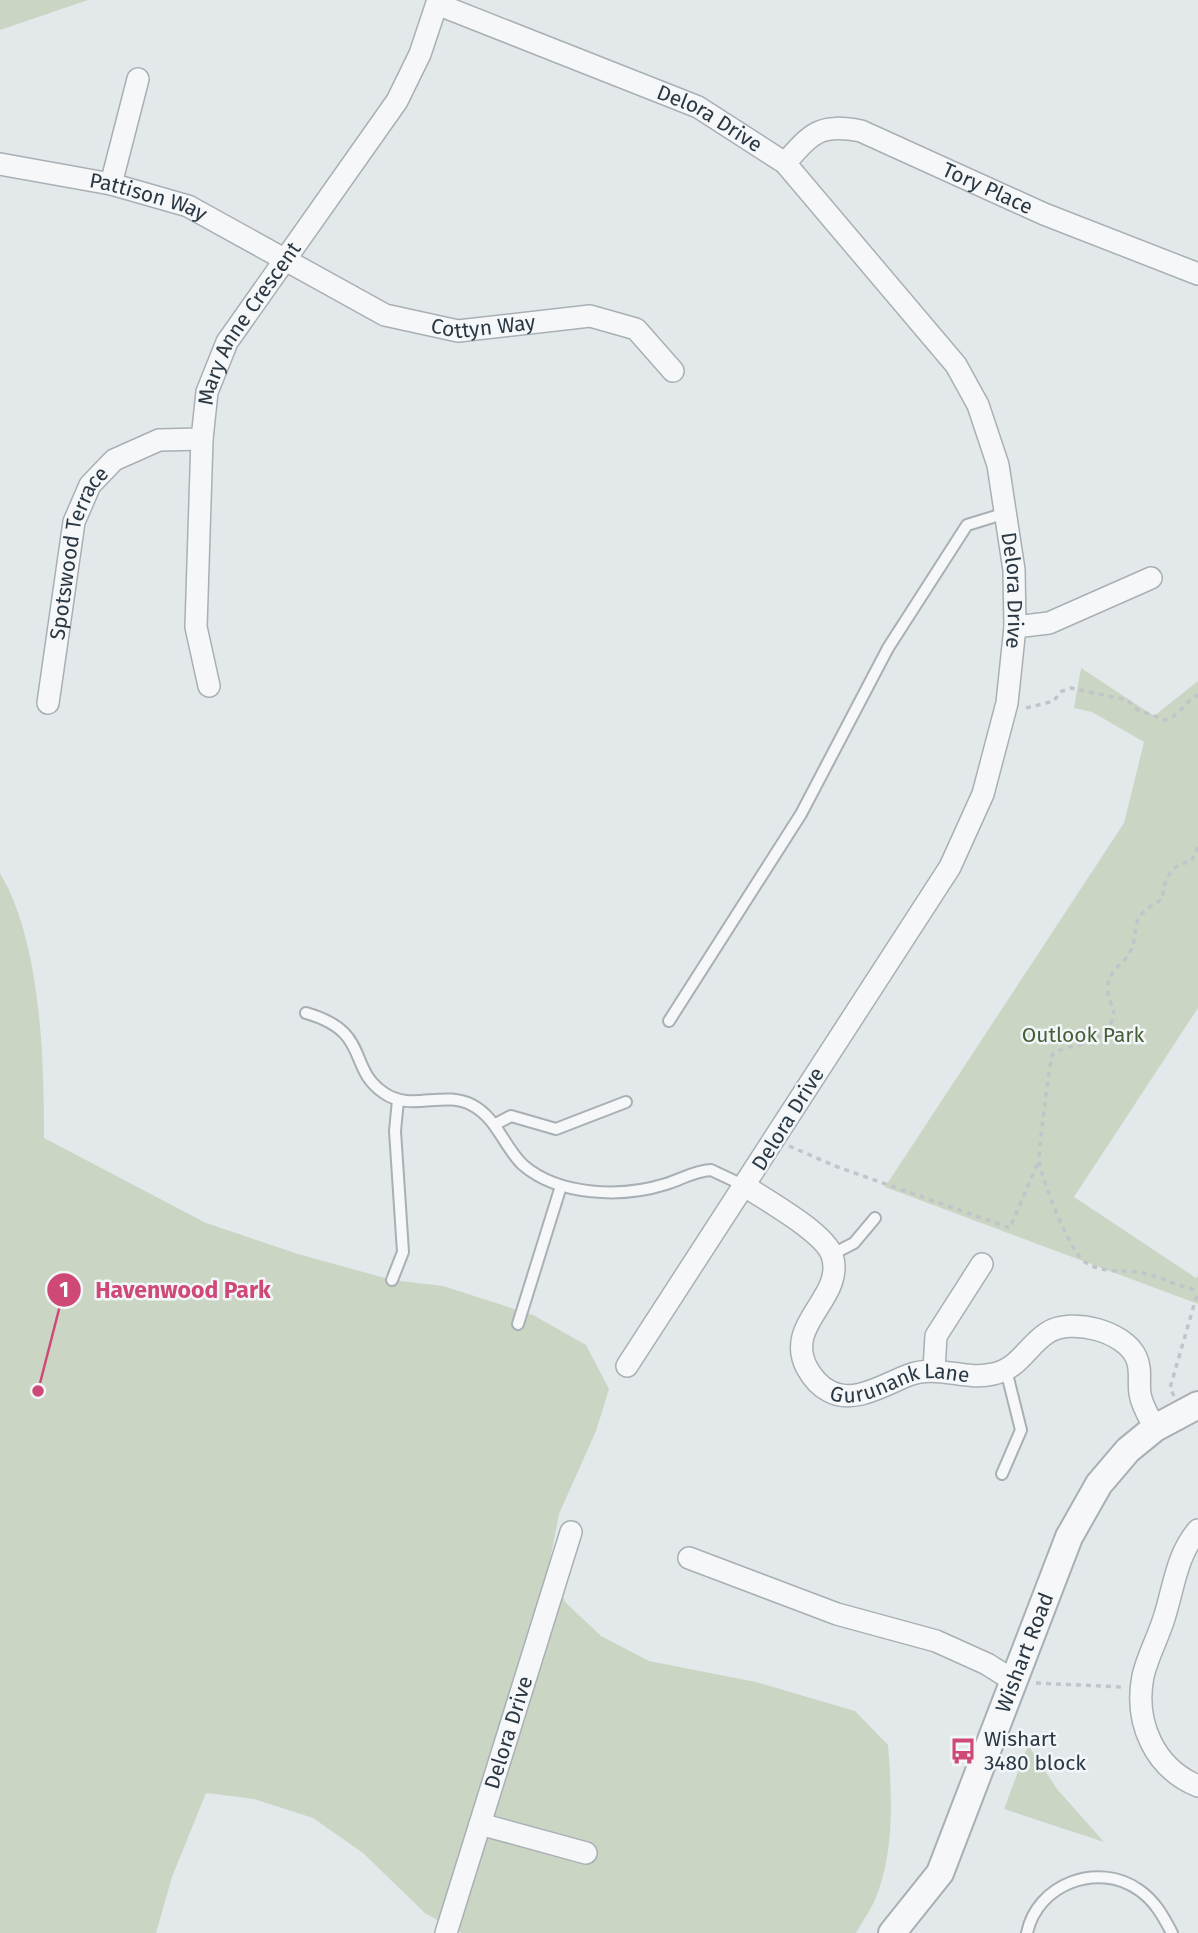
<svg xmlns="http://www.w3.org/2000/svg" width="1198" height="1933" font-family="'Fira Sans',sans-serif">
	<style>
		.green { fill: #cbd5c4 }
		.lines { fill: none; stroke-linecap: round; stroke-linejoin: round }
		.service-casing { stroke: #a8b0b5; stroke-width: 14 }
		.minor-casing { stroke: #a8b0b5; stroke-width: 24 }
		.tertiary-casing { stroke: #a8b0b5; stroke-width: 30 }
		.path { stroke: #c1c5ca; stroke-width: 3.5; stroke-dasharray: 5 5; stroke-linecap: butt }
		.service { stroke: #f6f7f9; stroke-width: 10 }
		.minor { stroke: #f6f7f9; stroke-width: 21 }
		.tertiary { stroke: #f6f7f9; stroke-width: 26 }
		.labels { text-anchor: middle; dominant-baseline: central; stroke-width: 5; stroke-linejoin: round; paint-order: stroke }
		.street-label { font-size: 21px; fill: #2a3843; stroke: #f3f6f8 }
		.park-label { font-size: 21px; fill: #475f38; stroke: #f3f6f8 }
		.poi-label { font-size: 21px; fill: #2a3843; stroke: #f3f6f8; text-anchor: start }
		.leader { fill: none; stroke: #cf4977; stroke-width: 2.5 }
		.callout-dot { fill: #cf4977; stroke: #f3f6f8; stroke-width: 2.5 }
		.mark-label { font-size: 21px; text-anchor: middle; font-weight: bold; fill: #fff }
		.callout-label { font-size: 23px; text-anchor: middle; font-weight: bold; fill: #cf4977; stroke: #f3f6f8; stroke-width: 5; stroke-linejoin: round; paint-order: stroke }
	</style>
	<rect width="100%" height="100%" fill="#e3e8eb"/>
	<!-- green -->
	<path class="green" d="M0 0H88L0 30Z
		M1081 668 1154 716 1198 681V1008L1074 1197 1196 1278 1198 1276V1304L885 1187 1124 823 1144 742 1092 712 1074 708Z
		M0 873C41 942 44 1058 44 1138L206 1223 298 1254 392 1280 443 1286 533 1315 586 1345 609 1389 596 1431 559 1514 550 1560 565 1602 601 1636 649 1661 756 1682 855 1711 888 1745C892 1795 895 1852 875 1900 870 1911 862 1922 856 1933H462L426 1914 363 1853 313 1818 254 1799 206 1793 172 1877 156 1933H0Z
		M1028 1745 1057 1789 1104 1842 1004 1809Z"/>
	<g class="lines">
		<!-- service casing -->
		<g class="service-casing">
			<path id="service" d="M306 1013C372 1032 346 1067 384 1093 411 1112 444 1090 472 1105 497 1118 504 1147 523 1165 559 1196 622 1198 666 1184 682 1179 694 1171 711 1170L745 1186
				M669 1021 801 814 888 648 967 525 1006 513
				M494 1125 511 1116 556 1129 626 1102
				M831 1255 854 1243 875 1218
				M392 1280 403 1252 395 1131 398 1100
				M518 1324 561 1186
				M1002 1474 1021 1430 1006 1370
				M1027 1933C1037 1884 1098 1861 1139 1890 1155 1901 1163 1916 1172 1933"/>
		</g>
		<!-- minor casing -->
		<g class="minor-casing">
			<g id="minor">
				<path id="s1" d="M437 4 698 107 785 163 956 365 978 405 998 465 1014 570 1015 627 1007 703 983 794 950 867 627 1366"/>
				<path id="s2" d="M785 163C812 133 819 123 861 131L1044 214 1198 274"/>
				<path id="s3" d="M0 164 111 184 188 206 385 315 458 331 590 316 636 329 673 371"/>
				<path d="M111 184 138 79"/>
				<path d="M1015 627 1049 623 1151 578"/>
				<path id="s4" d="M209 686 196 627 202 439 207 392 227 342 397 101 420 54 438 0"/>
				<path id="s5" d="M48 703 74 522 90 485 114 460 159 440 202 439"/>
				<path id="s6" d="M745 1186C767 1201 824 1232 832 1255 846 1298 783 1323 807 1368 812 1377 819 1386 829 1391 854 1405 885 1384 909 1375 937 1364 965 1381 993 1374 1019 1369 1027 1346 1047 1333 1071 1317 1124 1331 1136 1357 1142 1369 1138 1381 1140 1394 1142 1406 1149 1417 1155 1428"/>
				<path d="M934 1370 936 1336 982 1264"/>
				<path d="M1198 1530C1177 1554 1174 1586 1165 1615 1159 1636 1148 1655 1143 1676 1134 1722 1154 1768 1198 1786"/>
				<path d="M689 1558 837 1614 936 1641 987 1664 1014 1681"/>
				<path d="M480 1824 586 1853"/>
				<path id="s7" d="M446 1933 571 1532"/>
			</g>
		</g>
		<!-- tertiary casing -->
		<g class="tertiary-casing">
			<g id="tertiary">
				<path id="s8" d="M892 1933 940 1873 1069 1537 1099 1484 1128 1450 1155 1428 1198 1405"/>
			</g>
		</g>
		<!-- path -->
		<path class="path" d="M1026 708 1054 701 1060 692 1071 688 1127 700 1138 710 1165 720C1180 716 1184 702 1198 695
			M1198 847 1191 862C1170 863 1164 881 1162 899 1155 904 1145 909 1140 916 1133 926 1137 940 1130 952 1123 965 1108 970 1108 987 1107 1007 1123 1010 1105 1031 1090 1049 1068 1042 1052 1055 1050 1061 1038 1154 1039 1161 1042 1181 1069 1250 1085 1262 1103 1275 1127 1268 1147 1274 1165 1278 1180 1288 1198 1290
			M789 1146 835 1166 1010 1228 1038 1162
			M1174 1396 1170 1388 1198 1291
			M1036 1683 1122 1687"/>
		<!-- service -->
		<use href="#service" class="service"/>
		<!-- minor -->
		<use href="#minor" class="minor"/>
		<!-- tertiary -->
		<use href="#tertiary" class="tertiary"/>
	</g>
	<!-- icons -->
	<defs>
		<g id="bus-bare" transform="scale(2.1)"><path d="M-5-6H5V4H4V6H2V4H-2V6H-4V4H-5ZM-3.5-4V0h7V-4ZM-3.5 1.2v1.5H-2V1.2ZM2 1.2v1.5H3.5V1.2Z" fill="#cf4977" stroke="#f3f6f8" stroke-width="2.5" paint-order="stroke"/></g>
	</defs>
	<g fill-rule="evenodd">
		<use href="#bus-bare" x="963" y="1751"/>
	</g>
	<g class="labels">
		<!-- street labels -->
		<g class="street-label">
			<text stroke="none"><textPath href="#s1" startOffset="296">Delora Drive</textPath></text>
			<text stroke="none"><textPath href="#s2" startOffset="228">Tory Place</textPath></text>
			<text stroke="none"><textPath href="#s3" startOffset="152">Pattison Way</textPath></text>
			<text stroke="none"><textPath href="#s3" startOffset="518">Cottyn Way</textPath></text>
			<text stroke="none"><textPath href="#s4" startOffset="376">Mary Anne Crescent</textPath></text>
			<text stroke="none"><textPath href="#s5" startOffset="154">Spotswood Terrace</textPath></text>
			<text stroke="none"><textPath href="#s1" startOffset="884">Delora Drive</textPath></text>
			<text transform="translate(788 1119) rotate(-58)">Delora Drive</text>
			<text stroke="none"><textPath href="#s6" startOffset="340">Gurunank Lane</textPath></text>
			<text stroke="none"><textPath href="#s8" startOffset="313">Wishart Road</textPath></text>
			<text stroke="none"><textPath href="#s7" startOffset="210">Delora Drive</textPath></text>
		</g>
		<!-- park labels -->
		<g class="park-label">
			<text x="1083" y="1035">Outlook Park</text>
		</g>
		<!-- poi labels -->
		<g class="poi-label">
			<text x="984" y="1739">Wishart<tspan x="984" dy="24">3480 block</tspan></text>
		</g>
	</g>
	<!-- callouts -->
	<path class="leader" d="M38 1391L64 1290"/>
	<g class="callout-dot">
		<circle cx="38" cy="1391" r="7"/>
		<circle cx="64" cy="1290" r="18"/>
	</g>
	<g class="mark-label">
		<text x="64" y="1297">1</text>
	</g>
	<g class="callout-label">
		<text x="183" y="1298">Havenwood Park</text>
	</g>
</svg>
